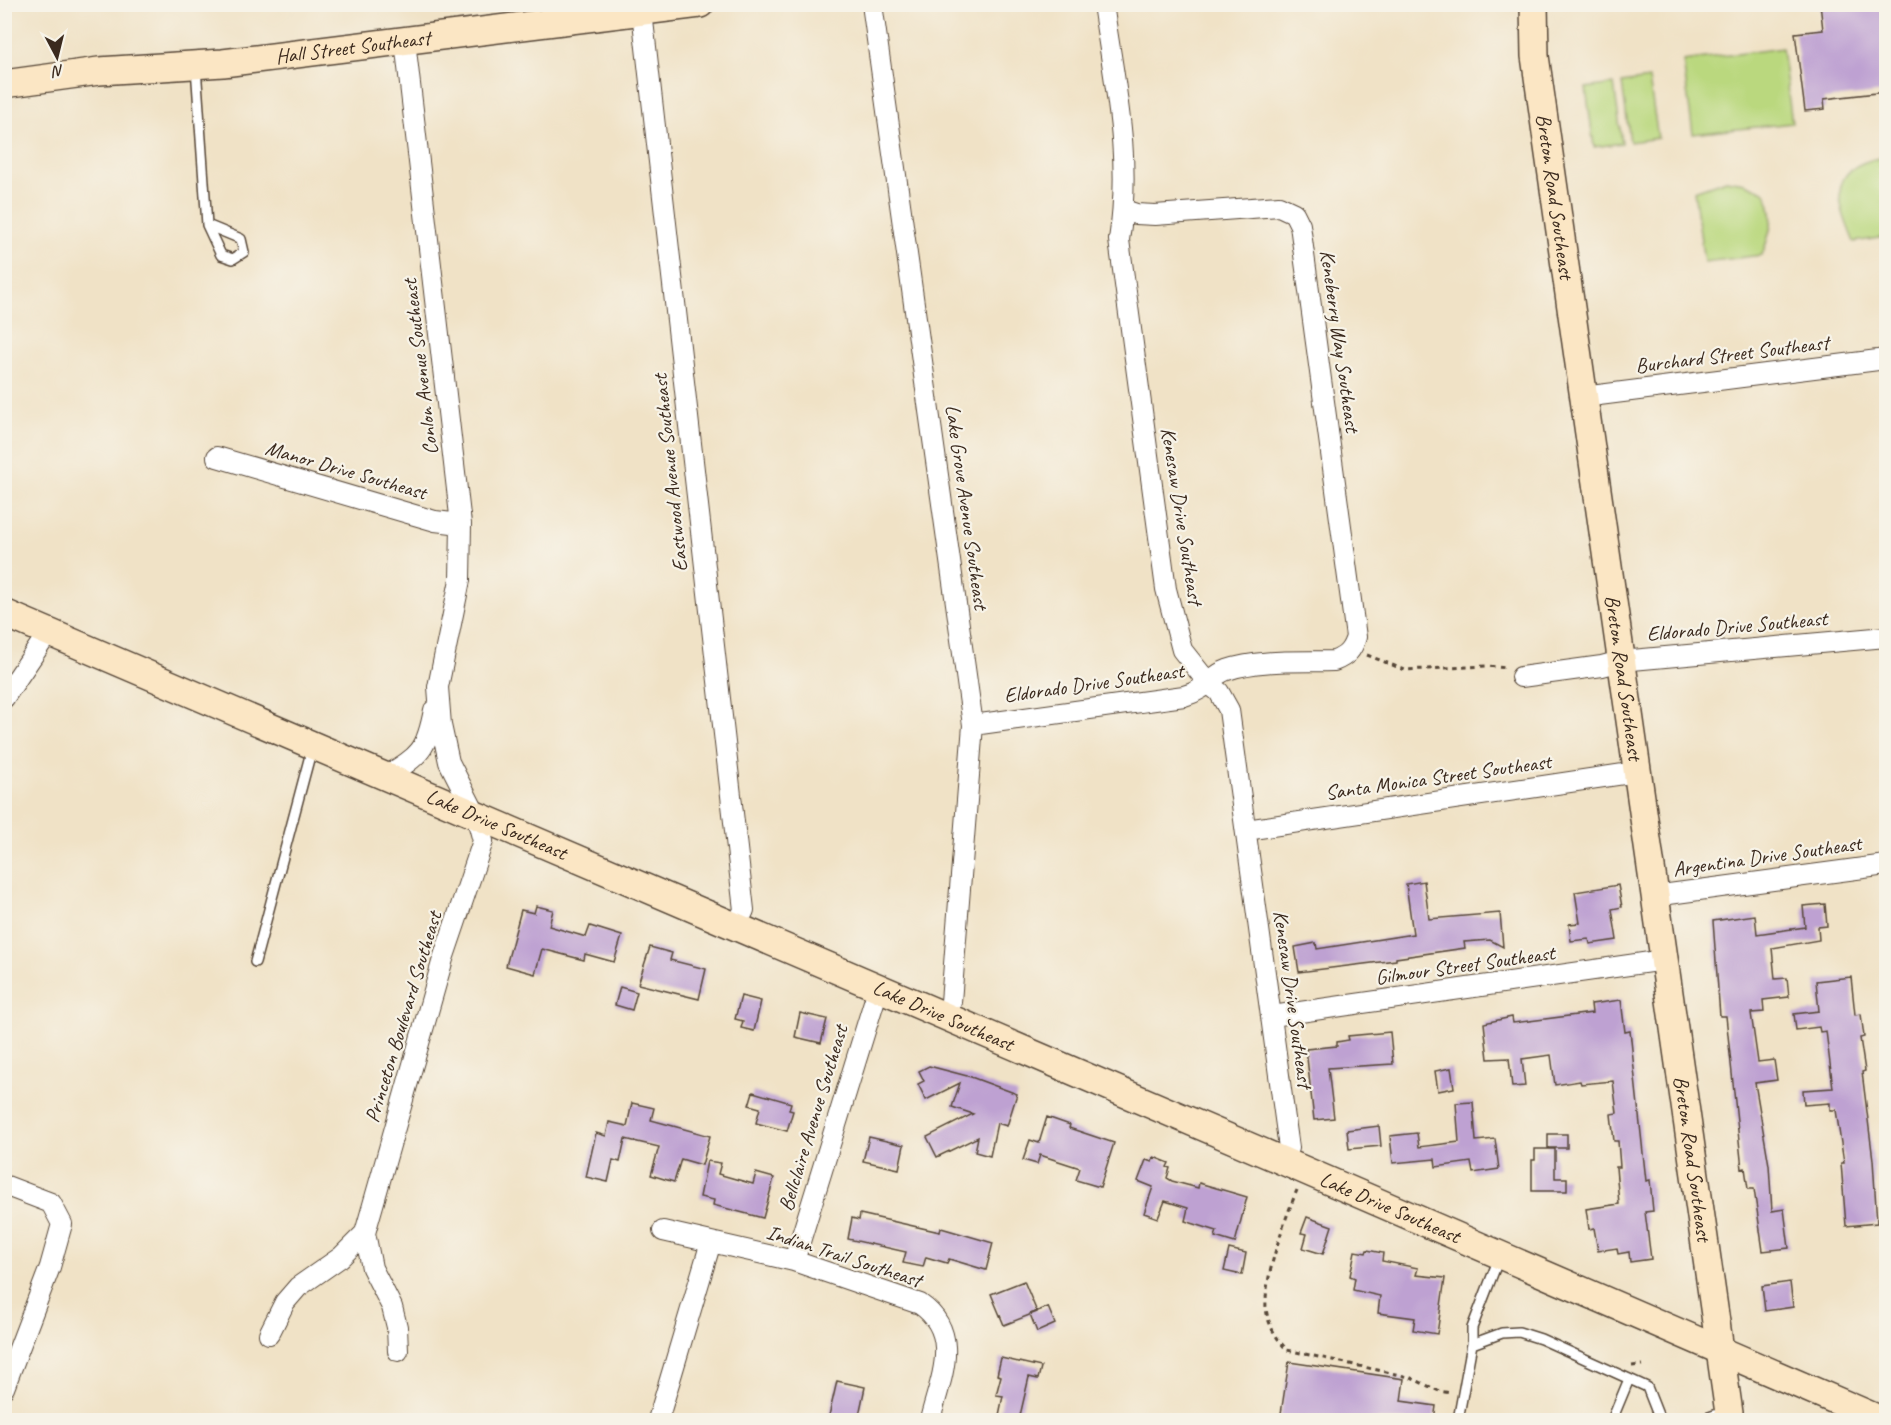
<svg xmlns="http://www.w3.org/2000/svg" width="1891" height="1425" font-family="Caveat,sans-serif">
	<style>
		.green { fill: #bad87e; stroke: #7a814e; stroke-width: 1.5 }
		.building { fill: #bea1d2 }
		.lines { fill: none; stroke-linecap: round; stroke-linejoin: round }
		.lane-casing { stroke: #564637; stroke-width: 12 }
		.street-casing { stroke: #564637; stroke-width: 22 }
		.secondary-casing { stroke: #564637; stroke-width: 30 }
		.path { stroke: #564637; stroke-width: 3; stroke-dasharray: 4.5 4.5; stroke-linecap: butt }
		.lane { stroke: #fff; stroke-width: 9 }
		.street { stroke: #fff; stroke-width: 20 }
		.secondary { stroke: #fbe6c4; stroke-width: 27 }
		.labels { text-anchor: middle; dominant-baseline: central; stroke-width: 4.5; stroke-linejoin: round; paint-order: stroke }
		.street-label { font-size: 21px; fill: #3b2a1e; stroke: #f7f3e8 }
	</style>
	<rect width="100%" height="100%" fill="#f7f3e8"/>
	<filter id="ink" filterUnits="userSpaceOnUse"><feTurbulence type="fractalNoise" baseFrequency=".0167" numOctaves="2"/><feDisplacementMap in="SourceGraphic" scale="12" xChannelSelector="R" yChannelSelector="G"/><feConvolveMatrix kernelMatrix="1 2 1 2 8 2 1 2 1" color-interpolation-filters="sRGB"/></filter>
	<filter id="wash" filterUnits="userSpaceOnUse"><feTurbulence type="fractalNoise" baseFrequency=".008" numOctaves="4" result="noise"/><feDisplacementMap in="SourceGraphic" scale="24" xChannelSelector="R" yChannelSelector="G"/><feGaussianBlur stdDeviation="1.35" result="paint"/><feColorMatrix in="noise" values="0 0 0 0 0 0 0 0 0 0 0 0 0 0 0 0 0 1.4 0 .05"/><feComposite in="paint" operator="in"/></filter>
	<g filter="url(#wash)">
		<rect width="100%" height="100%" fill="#f0e2c6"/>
		<!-- green -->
		<path class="green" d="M1782 48 1792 123 1693 134 1683 61Z
			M1649 79 1658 138 1630 142 1622 83Z
			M1614 84 1622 143 1594 147 1586 88Z
			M1879 158H1886V237L1854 242C1838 204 1825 169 1879 158Z
			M1726 180 1745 183 1764 191C1777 214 1771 231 1762 255L1704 262 1694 191Z"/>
		<g id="blocks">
			<!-- building -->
			<path class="building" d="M1820 4H1887L1885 92 1824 99 1825 109 1805 111 1795 33 1823 30Z
				M1424 881 1429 919 1500 913 1503 947 1490 940 1464 942 1465 948 1396 958V960L1299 972 1295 947 1316 943 1317 949 1413 934 1406 884Z
				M1618 885 1622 907 1612 909 1617 940 1590 944 1589 939 1571 941 1569 924 1580 923 1575 892Z
				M1825 904 1827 926 1818 927 1819 940 1772 948 1775 979 1787 978 1789 997 1763 1000 1764 1012 1751 1013 1758 1062 1774 1060 1777 1080 1755 1083 1769 1165 1772 1211 1784 1209 1789 1248 1763 1251 1754 1189H1748L1745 1168 1742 1169 1726 1016H1720L1713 921 1755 915 1757 934 1805 927 1803 906Z
				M536 906 553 910 549 926 586 937 590 926 622 936 614 962 585 954 584 960 542 949 535 974 506 966 521 910 534 913Z
				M650 947 672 953 670 960 706 969 699 999 638 984Z
				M1851 977 1855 1015 1861 1014 1864 1037 1860 1038 1865 1071 1862 1072 1873 1160 1877 1223 1846 1226 1841 1163H1844L1836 1110H1830V1103L1804 1105 1803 1090 1833 1088 1826 1031 1820 1032 1819 1027 1796 1030 1794 1014 1819 1011 1816 981Z
				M620 987 637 992 632 1010 615 1005Z
				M741 996 761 1001 754 1031 741 1028 743 1021 735 1019Z
				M1621 1000 1625 1032 1630 1031 1646 1181 1650 1180 1653 1211 1645 1212 1651 1259 1630 1262 1629 1252 1618 1254 1617 1248 1598 1251 1594 1228 1589 1229 1586 1209 1619 1204 1616 1167H1620L1618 1141H1614L1611 1114 1617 1113 1613 1081 1581 1084 1580 1081 1555 1085 1551 1055 1522 1059 1525 1086 1512 1087 1509 1058 1488 1059 1484 1023 1512 1017 1513 1023 1592 1013 1591 1004Z
				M800 1013 827 1019 821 1043 795 1037Z
				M1390 1032 1393 1064 1328 1068 1334 1118 1314 1120 1306 1049 1337 1046V1042L1349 1040 1348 1036Z
				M929 1066 971 1077 1017 1094 1007 1126 997 1123 990 1156 975 1152 978 1137 937 1157 927 1137 973 1114 952 1107 960 1083 926 1100 918 1084 924 1081 919 1071Z
				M1451 1068 1454 1088 1438 1091 1435 1071Z
				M753 1092 791 1103 789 1110 793 1111 787 1131 756 1123 760 1108 749 1105Z
				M1473 1102 1476 1141 1495 1139 1499 1169 1473 1173 1471 1162 1436 1167 1435 1159 1393 1163 1390 1136 1417 1133 1419 1147 1459 1142 1456 1103Z
				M632 1103 654 1108 651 1120 710 1136 702 1165 681 1159 674 1182 651 1175 659 1147 625 1139 620 1162 613 1160 608 1182 586 1177 596 1133 606 1136 609 1122 627 1126Z
				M1047 1117 1070 1125 1069 1128 1114 1143 1100 1187 1076 1180 1080 1168 1040 1155 1037 1164 1023 1160 1030 1140 1039 1143Z
				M1379 1126 1381 1146 1349 1149 1347 1130Z
				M1548 1134H1567V1148H1548Z
				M869 1137 904 1145 899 1169 863 1161Z
				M1535 1149H1555V1178H1567V1191H1532V1160H1535Z
				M1154 1157 1169 1163 1167 1167 1170 1168 1167 1178 1172 1181 1198 1188 1199 1183 1247 1197 1235 1243 1215 1237 1217 1231 1185 1221 1188 1208 1165 1201 1158 1218 1144 1213 1153 1187 1138 1181 1146 1160 1152 1162Z
				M707 1161 721 1163 718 1174 753 1184 756 1173 774 1178 763 1218 713 1205 714 1200 700 1197Z
				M860 1214 940 1232 941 1228 993 1243 986 1270 949 1259 947 1263 926 1257 923 1267 903 1263 906 1252 848 1239 852 1218 859 1220Z
				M1307 1217 1332 1226 1323 1254 1303 1248 1307 1234 1301 1233Z
				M1229 1249 1246 1253 1242 1275 1224 1271Z
				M1367 1250 1383 1253 1382 1261 1418 1268 1416 1275 1445 1278 1437 1334 1413 1330 1415 1318 1378 1313 1380 1296 1353 1290 1355 1278 1350 1276 1355 1251 1366 1253Z
				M1024 1281 1037 1312 1004 1325 991 1294Z
				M1790 1282 1793 1307 1765 1311 1762 1286Z
				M1048 1307 1055 1324 1037 1332 1030 1314Z
				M1001 1358 1041 1367 1038 1379 1029 1377 1019 1420H998L1003 1396 996 1395 1001 1376 997 1375Z
				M1289 1362 1404 1379 1401 1401 1436 1406 1434 1420H1280Z
				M837 1381 865 1387 858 1420H828Z"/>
		</g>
	</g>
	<g filter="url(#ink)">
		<use href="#blocks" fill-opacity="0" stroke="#564637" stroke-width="1.5"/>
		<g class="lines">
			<!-- lane casing -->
			<g class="lane-casing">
				<path id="lane" d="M196 67 207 225 221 255 233 259 244 252 241 239 207 225
					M255 962 312 748
					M1472 1344 1502 1333 1519 1332 1541 1339 1647 1387 1660 1420
					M1458 1420 1472 1344V1328L1499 1258
					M1612 1420 1629 1379
					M1701 1420 1726 1411"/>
			</g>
			<!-- street casing -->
			<g class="street-casing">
				<path id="street" d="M872 4 973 725 951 1002 944 1016
					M1103 4C1115 87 1132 157 1119 240L1166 589 1182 650 1209 684 1219 692 1229 710 1289 1148 1283 1161
					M642 12 744 910 736 927
					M1583 397 1886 359
					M217 457 435 521 461 524
					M1521 677 1602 666 1621 661 1886 637
					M4 698 48 633
					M973 725 1184 696C1207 690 1211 675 1227 670 1259 659 1300 662 1334 661 1347 656 1352 650 1356 637L1300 225 1294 213 1279 206 1155 215 1136 214 1124 210
					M385 777C420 755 426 752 434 710
					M1246 830 1637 772
					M1654 896 1886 865
					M1272 1016 1664 960
					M4 1185 51 1203 62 1224 50 1267 4 1388
					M663 1231 794 1261 920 1304C963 1334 940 1379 930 1420
					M794 1261 878 989
					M269 1334 285 1302 298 1287 341 1257 365 1233
					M398 1351 397 1327 392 1307 372 1268 365 1233 443 959 483 841 476 815 449 762 441 725 438 687 460 580 461 524 405 41
					M658 1420 711 1242"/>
			</g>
			<!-- secondary casing -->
			<g class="secondary-casing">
				<g id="secondary">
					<path id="s1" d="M1534 4 1535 56 1730 1420"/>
					<path id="s2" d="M4 84 99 71 223 63 700 4"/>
					<path id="s3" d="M4 613 1283 1161 1881 1420"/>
				</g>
			</g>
			<!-- path -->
			<path class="path" d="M1367 655 1405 670 1488 666 1507 668
				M1297 1190C1285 1219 1264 1277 1266 1308 1268 1325 1276 1338 1287 1350L1409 1377 1439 1391 1451 1393
				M1632 1366 1642 1365"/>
			<!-- lane -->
			<use href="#lane" class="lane"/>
			<!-- street -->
			<use href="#street" class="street"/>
			<!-- secondary -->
			<use href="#secondary" class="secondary"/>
		</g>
	</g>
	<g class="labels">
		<!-- street labels -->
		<g class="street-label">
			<text stroke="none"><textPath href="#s2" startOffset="351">Hall Street Southeast</textPath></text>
			<text stroke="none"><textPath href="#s1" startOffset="194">Breton Road Southeast</textPath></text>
			<text transform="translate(1340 341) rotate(82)">Keneberry Way Southeast</text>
			<text transform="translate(1732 354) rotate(-7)">Burchard Street Southeast</text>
			<text transform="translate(420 367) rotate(-97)">Conlon Avenue Southeast</text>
			<text transform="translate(346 470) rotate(16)">Manor Drive Southeast</text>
			<text transform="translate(670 473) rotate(-96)">Eastwood Avenue Southeast</text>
			<text transform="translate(967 507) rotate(82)">Lake Grove Avenue Southeast</text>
			<text transform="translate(1182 516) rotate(81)">Kenesaw Drive Southeast</text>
			<text transform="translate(1737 626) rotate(-5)">Eldorado Drive Southeast</text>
			<text stroke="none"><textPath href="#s1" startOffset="680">Breton Road Southeast</textPath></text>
			<text transform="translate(1094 683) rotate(-8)">Eldorado Drive Southeast</text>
			<text transform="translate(1438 777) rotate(-8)">Santa Monica Street Southeast</text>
			<text stroke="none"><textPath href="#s3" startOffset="536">Lake Drive Southeast</textPath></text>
			<text transform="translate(1767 856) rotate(-8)">Argentina Drive Southeast</text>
			<text transform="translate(1465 965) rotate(-8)">Gilmour Street Southeast</text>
			<text transform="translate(1293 999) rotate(82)">Kenesaw Drive Southeast</text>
			<text stroke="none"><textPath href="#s3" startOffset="1022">Lake Drive Southeast</textPath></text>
			<text transform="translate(403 1017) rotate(-73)">Princeton Boulevard Southeast</text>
			<text transform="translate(813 1118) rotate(-73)">Bellclaire Avenue Southeast</text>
			<text stroke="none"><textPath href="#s1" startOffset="1166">Breton Road Southeast</textPath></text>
			<text stroke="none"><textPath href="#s3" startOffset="1508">Lake Drive Southeast</textPath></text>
			<text transform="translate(844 1256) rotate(18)">Indian Trail Southeast</text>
		</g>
	</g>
	<!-- margin -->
	<rect width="1891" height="1425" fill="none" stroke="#f7f3e8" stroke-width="24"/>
	<!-- north arrow -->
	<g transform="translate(57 57) rotate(173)" stroke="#f7f3e8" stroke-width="4.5" paint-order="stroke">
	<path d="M0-4.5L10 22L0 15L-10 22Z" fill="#3b2a1e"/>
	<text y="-9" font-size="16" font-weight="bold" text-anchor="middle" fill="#3b2a1e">N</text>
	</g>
</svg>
